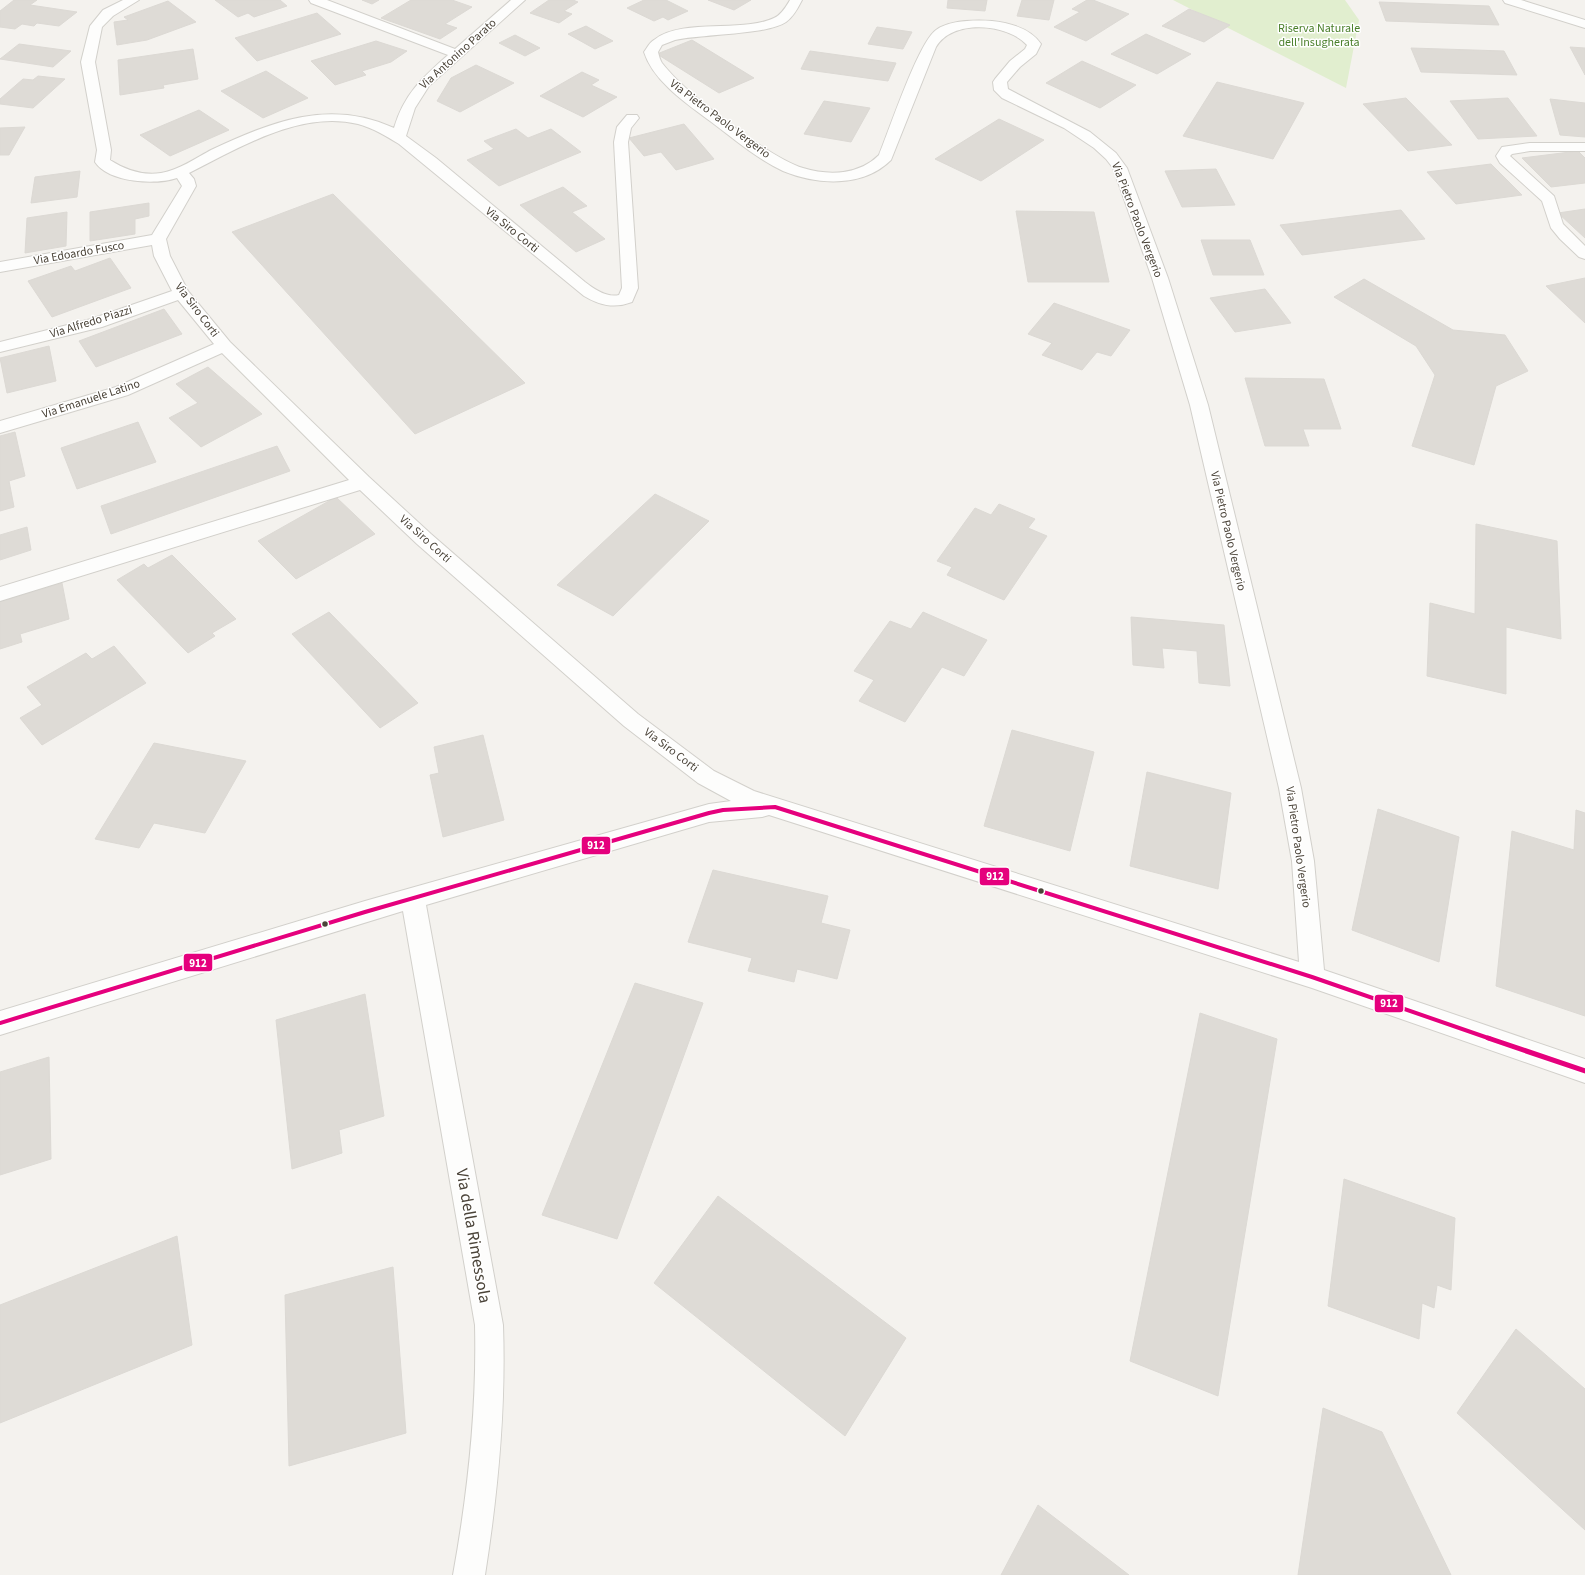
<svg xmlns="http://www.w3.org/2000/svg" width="1585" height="1575" font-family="'Source Sans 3',sans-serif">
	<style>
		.green { fill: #e1eecf }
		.building { fill: #dedbd6; stroke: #dcd9d4 }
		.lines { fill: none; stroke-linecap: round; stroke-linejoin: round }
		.street-casing { stroke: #d2d0cb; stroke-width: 2 }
		.street { fill: #fdfdfc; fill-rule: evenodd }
		.bus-1-far1-casing { stroke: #fff; stroke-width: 7 }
		.bus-1-casing { stroke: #fff; stroke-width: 8 }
		.bus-1-far1 { stroke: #e5007d; stroke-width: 4 }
		.bus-1 { stroke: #e5007d; stroke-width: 5 }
		.bus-dot { fill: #4b4439; stroke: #fff; stroke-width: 1.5 }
		.labels { text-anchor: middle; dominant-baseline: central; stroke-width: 3; stroke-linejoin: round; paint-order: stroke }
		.far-park-label { font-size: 12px; fill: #4a7f2a; stroke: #fff }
		.far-street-label { font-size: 12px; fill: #4b4439; stroke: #fff }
		.near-street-label { font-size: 17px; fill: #4b4439; stroke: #fff }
		.line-badge { stroke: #fff; stroke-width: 1.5 }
		.badge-label { font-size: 11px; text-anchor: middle; font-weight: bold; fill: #fff }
	</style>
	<rect width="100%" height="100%" fill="#f4f2ee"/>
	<!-- green -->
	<path class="green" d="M1173 0H1345L1359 20 1346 88Z"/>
	<!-- building -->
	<path class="building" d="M14 0H37L30 5 77 12 59 26 37 23 34 26 22 24 15 29 0 27V11Z
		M215 0H280L287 6 254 17 248 13 238 17Z
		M362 0H379L372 4Z
		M411 0H452L472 7 445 24 457 28 440 39 381 18Z
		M549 0H573L578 2 564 11 572 14 559 23 530 13Z
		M644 0H666L688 11 668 20 663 17 654 21 627 8Z
		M708 0H751L734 10Z
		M948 0H987L985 11 947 8Z
		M1022 0H1054L1049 20 1017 16Z
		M1087 0H1093L1129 14 1086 41 1054 27 1080 12 1072 9Z
		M168 1 196 22 147 40 117 45 114 22 128 20 124 17Z
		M1379 2 1489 6 1499 25 1386 21Z
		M1189 9 1230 25 1204 42 1162 26Z
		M317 13 341 34 257 61 235 38Z
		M586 26 613 41 595 49 568 34Z
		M877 27 912 32 903 49 868 44Z
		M1146 34 1191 54 1157 74 1111 54Z
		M515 35 540 48 525 56 499 43Z
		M692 40 754 78 719 93 657 54Z
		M376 41 407 51 391 62 362 71 366 75 335 85 311 61Z
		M19 44 71 51 53 67 0 59Z
		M1570 47 1585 48V75Z
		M1411 48 1504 51 1517 75 1421 72Z
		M193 49 198 79 163 85 164 88 120 95 118 60Z
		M810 51 896 63 888 81 801 69Z
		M1082 61 1136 85 1100 108 1046 83Z
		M476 65 514 83 460 112 437 101 451 78Z
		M266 71 308 98 263 118 221 91Z
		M582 72 599 80 591 85 617 97 583 117 540 96Z
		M38 76 65 79 33 108 0 104V99L23 79 33 80Z
		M1217 82 1304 103 1273 159 1183 136Z
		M1406 98 1452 145 1408 151 1363 104Z
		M1508 98 1537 136 1478 139 1450 101Z
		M1550 99 1585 103V137L1560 135Z
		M824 101 870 108 851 142 804 134Z
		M199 110 229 130 170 156 140 135Z
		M999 119 1044 140 981 181 935 159Z
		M684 124 714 159 676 170 661 152 644 156 629 138Z
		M25 127 9 155H0V128Z
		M516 129 528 138 551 129 581 152 499 186 467 160 494 149 484 141Z
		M1578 151 1585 158V183L1551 187 1522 158Z
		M1491 164 1522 195 1456 204 1427 172Z
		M1216 169 1235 205 1182 207 1165 171Z
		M80 171 77 197 31 203 35 177Z
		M563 187 587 206 572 212 605 239 576 252 520 205Z
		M333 194 525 383 415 434 232 232Z
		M149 203V216L135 219V234L90 241V212Z
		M1585 209V238L1558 213Z
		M1401 210 1425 239 1302 255 1280 225Z
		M1016 211 1094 212 1109 282H1028Z
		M67 212 66 246 25 253 27 218Z
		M1201 240H1250L1264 275H1213Z
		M110 258 131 288 52 317 28 281 71 266 75 271Z
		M1585 278V323L1546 286Z
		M1364 279 1453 330 1505 335 1528 371 1496 386 1474 465 1412 446 1435 375 1416 346 1334 297Z
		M1265 289 1291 323 1235 332 1210 298Z
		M1054 303 1130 330 1111 356 1097 352 1082 370 1042 355 1052 343 1028 334Z
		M164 309 182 334 96 367 79 341Z
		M49 346 56 381 7 393 0 358Z
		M208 367 262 414 201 447 169 418 198 403 176 384Z
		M1245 378 1324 379 1341 429H1303L1309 446H1265Z
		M138 422 156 462 77 489 61 448Z
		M15 432 25 476 9 481 14 507 0 511V436Z
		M277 446 290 471 111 534 101 506Z
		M655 494 709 521 613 616 557 585Z
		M336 497 375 534 296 579 258 541Z
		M999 504 1035 519 1028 528 1047 536 1004 600 947 575 952 567 937 561 975 508 991 515Z
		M1476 524 1557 541 1561 639 1506 627V694L1427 676 1430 603 1475 614Z
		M27 527 31 550 0 560V535Z
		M172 555 236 619 212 633 215 636 188 653 117 580 144 564 148 568Z
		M62 583 69 619 20 634 22 642 0 649V602Z
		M329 612 418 703 380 728 292 634Z
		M923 612 987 640 964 676 942 667 905 722 859 701 874 680 854 671 890 621 911 629Z
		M1131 617 1224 625 1230 686 1199 683 1197 651 1162 648 1164 668 1133 665Z
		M114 646 146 683 42 745 20 718 42 705 27 687 86 653 92 659Z
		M1012 730 1094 752 1070 851 984 826Z
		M483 735 504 820 443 837 430 775 439 773 434 747Z
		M154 743 246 761 205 833 154 823 139 848 95 839Z
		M1147 772 1231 793 1218 889 1130 866Z
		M1378 809 1459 837 1439 962 1352 930Z
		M1576 810 1585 813V1016L1496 986 1512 831 1574 850Z
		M713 870 828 896 821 923 850 930 837 979 797 969 794 982 748 971 752 958 688 942Z
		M635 983 703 1003 617 1239 542 1215Z
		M365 994 384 1116 339 1130 342 1153 292 1169 276 1020Z
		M1200 1013 1277 1039 1218 1396 1130 1361Z
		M49 1057 51 1159 0 1175V1072Z
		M1344 1179 1455 1218 1451 1290 1437 1285 1434 1308 1422 1303 1419 1339 1328 1306Z
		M718 1196 906 1338 845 1436 654 1283Z
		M177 1236 192 1345 0 1423V1305Z
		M393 1267 406 1433 289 1466 285 1295Z
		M1516 1329 1585 1389V1530L1457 1413Z
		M1323 1408 1382 1432 1451 1575H1298Z
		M1038 1505 1129 1575H1001Z"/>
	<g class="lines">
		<!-- street casing -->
		<g class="street-casing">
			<path id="street" d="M123 0H139L113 16 102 27 95 62 111 150 110 160C126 170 142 176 161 173 179 170 196 158 211 150 271 122 329 98 394 128 404 94 422 78 448 55L311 3 309 0H327L455 49 511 0H525L429 86 415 108 406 136 436 158 585 282C594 289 607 298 619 295L622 288 614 142 617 127 627 115H637L639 118 631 128 628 142 638 288 632 302C614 309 599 305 584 296L399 144C386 136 373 128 358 124 300 110 239 148 189 173L194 179 196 186 166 239 170 256 188 291 230 342 369 477 431 534 638 714 714 771 754 791 1299 962 1292 861 1279 788 1190 405 1152 278 1113 168 1106 159 1094 148 1064 128 1002 98 994 90 993 82 995 79 1010 61 1025 49 1027 45C1007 23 952 19 936 47L891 160C863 188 817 185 783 171 757 159 733 138 710 121 687 104 653 81 644 52 647 48 650 42 654 40 681 18 743 33 774 18 781 15 786 7 790 0H802C798 8 793 17 786 22 767 35 701 34 675 40L662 45 658 52C659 56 660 60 662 63 684 92 768 157 803 168 829 176 859 175 879 155 889 131 918 43 936 30 950 20 975 20 992 21 1010 23 1030 28 1041 44L1036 54 1020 67 1007 82 1008 89 1090 132 1116 153 1127 168 1168 278 1208 405 1301 788 1314 861 1324 970 1585 1059V1083L1312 988 769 815 762 817 709 822 426 905 503 1325C506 1409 498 1492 485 1575H453C468 1492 477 1410 475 1325L403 911 0 1035V1011L365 901 709 804 731 801 698 783 624 726 417 544 360 490 0 601V587L349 480 222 353 128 395 0 433V421L116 387 214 344 178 300 102 327 0 352V342L91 319 172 291 154 256 152 245 0 272V262L152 235 182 186 177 178C156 185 109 183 95 162L97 150 81 62 90 26 103 10Z
				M1503 0H1521L1585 20V28L1505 3Z
				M1530 143H1585V151H1530L1512 154 1510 156 1554 196 1563 224 1585 246V259L1579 257 1560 239 1551 228 1542 201 1500 163 1496 156 1502 147Z"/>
		</g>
		<!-- street -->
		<use href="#street" class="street"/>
		<!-- bus-1-far1 casing -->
		<g class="bus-1-far1-casing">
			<path id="bus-1-far1" d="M0 1023 365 912 709 813 723 810 775 807 1312 977 1491 1039"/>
		</g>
		<!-- bus-1 casing -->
		<g class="bus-1-casing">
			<path id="bus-1" d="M1488 1038 1585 1071"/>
		</g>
		<!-- bus-1-far1 -->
		<use href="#bus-1-far1" class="bus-1-far1"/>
		<!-- bus-1 -->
		<use href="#bus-1" class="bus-1"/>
	</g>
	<!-- markers -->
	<g class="bus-dot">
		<circle cx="1041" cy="891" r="3.5"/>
		<circle cx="325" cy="924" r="3.5"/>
	</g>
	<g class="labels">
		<!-- far-park labels -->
		<g class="far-park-label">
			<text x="1319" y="28">Riserva Naturale<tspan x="1319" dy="14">dell'Insugherata</tspan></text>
		</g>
		<!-- far-street labels -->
		<g class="far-street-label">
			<text transform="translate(458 54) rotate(-42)">Via Antonino Parato</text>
			<text transform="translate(720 119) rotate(37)">Via Pietro Paolo Vergerio</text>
			<text transform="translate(1137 220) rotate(69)">Via Pietro Paolo Vergerio</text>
			<text transform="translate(512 230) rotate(39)">Via Siro Corti</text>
			<text transform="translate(79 253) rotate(-10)">Via Edoardo Fusco</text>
			<text transform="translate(197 310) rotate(53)">Via Siro Corti</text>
			<text transform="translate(91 322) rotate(-17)">Via Alfredo Piazzi</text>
			<text transform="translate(91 399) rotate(-18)">Via Emanuele Latino</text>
			<text transform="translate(1228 531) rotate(77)">Via Pietro Paolo Vergerio</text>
			<text transform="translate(425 539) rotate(42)">Via Siro Corti</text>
			<text transform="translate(671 750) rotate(37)">Via Siro Corti</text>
			<text transform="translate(1298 847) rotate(82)">Via Pietro Paolo Vergerio</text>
		</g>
		<!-- near-street labels -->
		<g class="near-street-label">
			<text transform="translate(473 1236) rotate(80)">Via della Rimessola</text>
		</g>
	</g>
	<g class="line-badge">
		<rect x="581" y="836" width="30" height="19" rx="4" fill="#e5007d"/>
		<rect x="979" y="867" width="31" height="19" rx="4" fill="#e5007d"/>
		<rect x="183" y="953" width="30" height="19" rx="4" fill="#e5007d"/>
		<rect x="1374" y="994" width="30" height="19" rx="4" fill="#e5007d"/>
	</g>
	<g class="badge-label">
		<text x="596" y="849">912</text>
		<text x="995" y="880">912</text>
		<text x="198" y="967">912</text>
		<text x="1389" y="1007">912</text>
	</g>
</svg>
